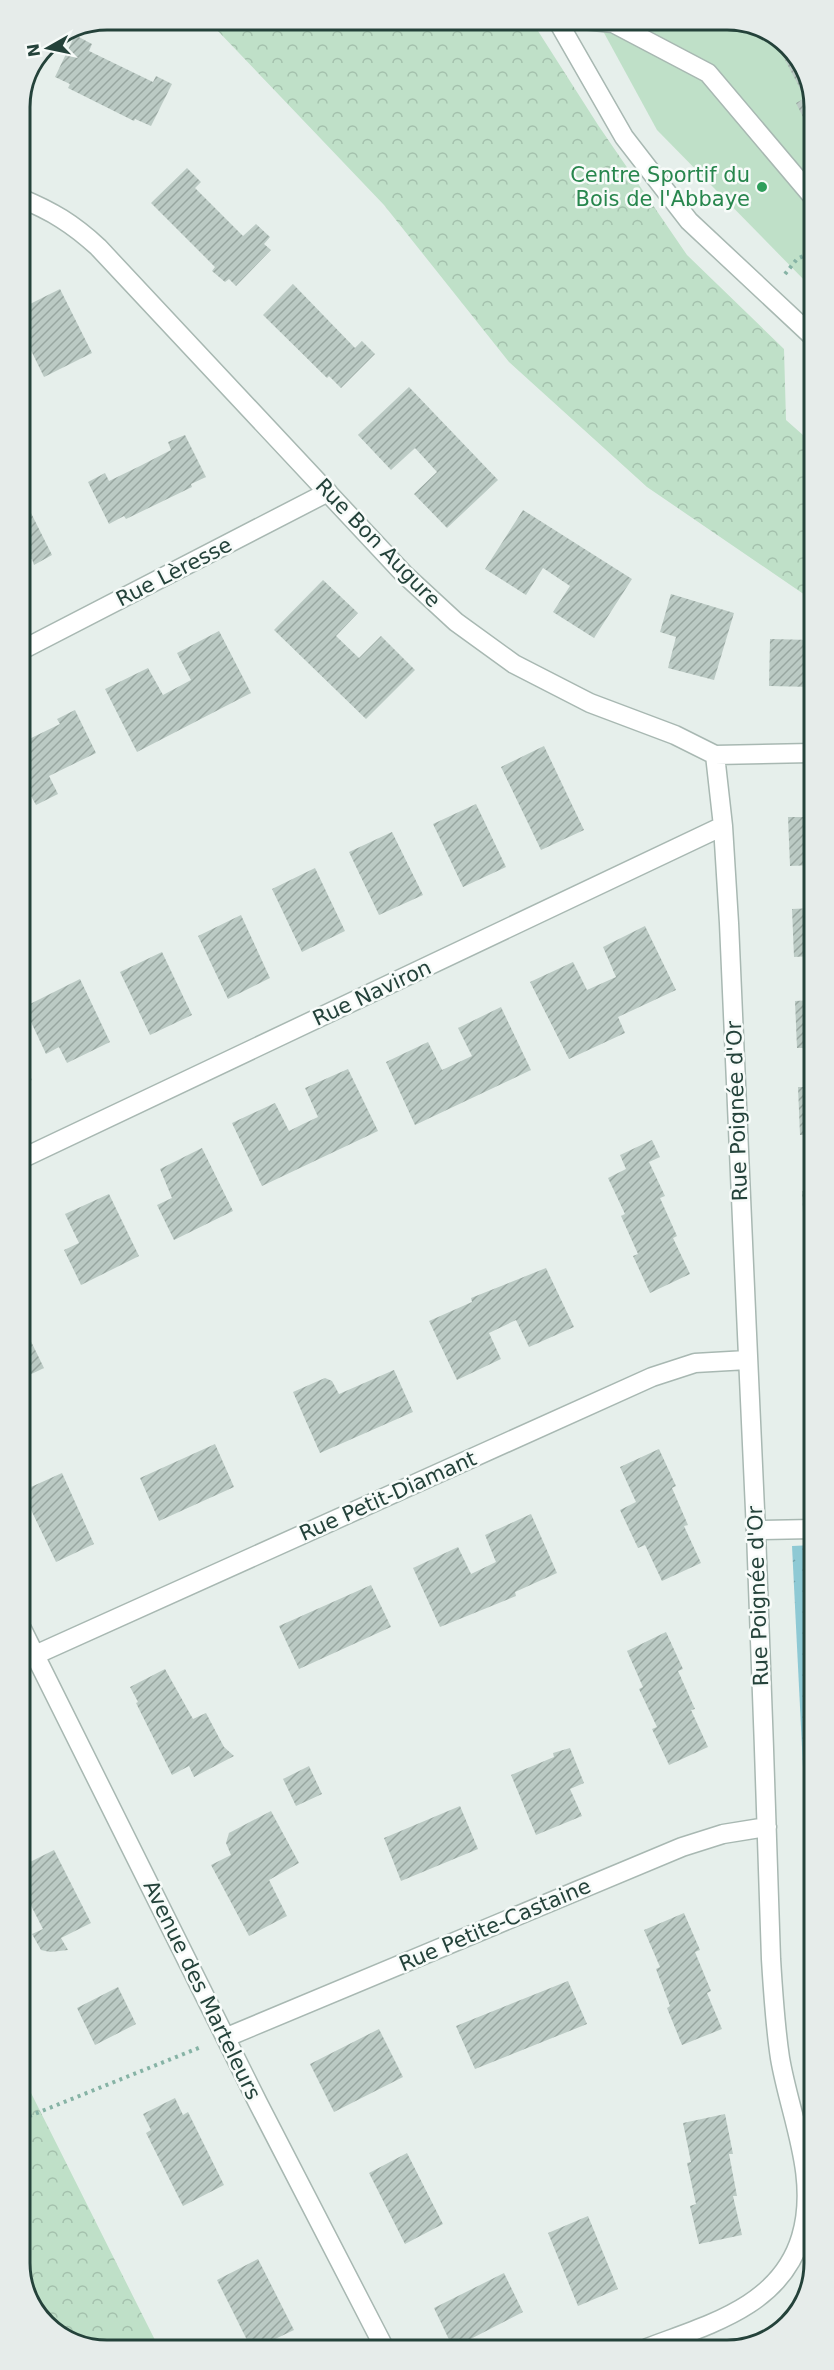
<svg xmlns="http://www.w3.org/2000/svg" width="834" height="2370" font-family="'DejaVu Sans',sans-serif">
	<style>
		.forest { fill: url(#forest-crowns) }
		.pitch { fill: #bfe0c8 }
		.water { fill: url(#water-ripples) }
		.building { fill: url(#building-hatch) }
		.lines { fill: none; stroke-linecap: round; stroke-linejoin: round }
		.lane-casing { stroke: #a8b8b2; stroke-width: 21 }
		.street-casing { stroke: #a8b8b2; stroke-width: 21 }
		.path { stroke: #86b3a5; stroke-width: 4; stroke-dasharray: 3 4.5; stroke-linecap: butt }
		.lane { stroke: #fff; stroke-width: 18 }
		.street { stroke: #fff; stroke-width: 18 }
		.leisure-dot { fill: #2e9e5b; stroke: #f7fbf9; stroke-width: 2 }
		.labels { text-anchor: middle; dominant-baseline: central; stroke-width: 5; stroke-linejoin: round; paint-order: stroke }
		.leisure-label { font-size: 21px; fill: #27864d; stroke: #f7fbf9; text-anchor: end }
		.street-label { font-size: 21px; fill: #24423a; stroke: #f7fbf9 }
		.rim { fill: none; stroke: #24423a; stroke-width: 3 }
	</style>
	<defs>
		<pattern id="forest-crowns" width="20" height="18" patternUnits="userSpaceOnUse" patternTransform="scale(1.5)"><rect width="20" height="18" fill="#bfe0c8"/><path d="M2 6a3 3 0 1 1 6 0M12 15a3 3 0 1 1 6 0" fill="none" stroke="#a4c1ad"/></pattern>
		<pattern id="water-ripples" width="26" height="14" patternUnits="userSpaceOnUse" patternTransform="scale(1.5)"><rect width="26" height="14" fill="#8ec9d4"/><path d="M2 4q2-2 4 0t4 0M15 11q2-2 4 0t4 0" fill="none" stroke="#74a5ad"/></pattern>
		<pattern id="building-hatch" width="6" height="6" patternUnits="userSpaceOnUse" patternTransform="scale(1.5)"><rect width="6" height="6" fill="#bbcac4"/><path d="M-1 1l2-2M0 6l6-6M5 7l2-2" fill="none" stroke="#98a6a0"/></pattern>
	</defs>
	<rect width="100%" height="100%" fill="#e6efeb"/>
	<!-- forest -->
	<path class="forest" d="M157 20H531L598 125 687 255 784 349 786 420 812 443V588L805 595 647 487 509 362 384 205 217 30 162 26Z
		M22 2075 160 2350H101L50 2329 23 2286Z"/>
	<!-- pitch -->
	<path class="pitch" d="M597 20H733L780 38 811 84 812 288 657 130Z"/>
	<!-- water -->
	<path class="water" d="M813 1545 814 1928H811L792 1546Z"/>
	<!-- building -->
	<path class="building" d="M75 35 92 44 89 51 153 82 156 76 172 84 151 126 135 119 134 121 68 88 70 84 55 77Z
		M772 35 780 38 811 84V125L808 127 796 103 805 98Z
		M187 168 201 182 195 188 243 236 256 224 270 237 264 244 271 250 236 286 229 279 225 282 212 271 215 267 151 203Z
		M293 284 355 348 362 341 375 354 341 388 329 376 327 378 263 315Z
		M60 289 92 353 44 377 20 328V309Z
		M409 387 498 480 447 528 414 494 437 472 415 448 391 470 358 435Z
		M185 435 206 477 191 484 192 487 126 519 124 516 109 524 88 482 105 473 109 481 140 466 171 450 168 442Z
		M523 510 632 579 594 638 553 612 570 586 543 568 526 595 485 569Z
		M31 513 52 555 34 565 32 559 20 565V519Z
		M323 580 358 613 336 636 359 658 381 636 415 670 366 719 274 630Z
		M671 594 734 613 714 680 668 668 676 637 660 632Z
		M219 631 251 693 137 752 105 689 148 668 163 695 191 680 177 653Z
		M770 639 812 640V687L769 686Z
		M75 710 96 753 49 776 58 794 36 805 26 787 21 790V743L60 724 57 719Z
		M544 746 584 830 541 850 501 767Z
		M476 804 506 867 463 887 433 824Z
		M788 817H812L813 865 790 866Z
		M392 832 423 895 379 915 349 852Z
		M315 868 345 931 302 952 272 889Z
		M813 908V956L794 957 792 909Z
		M241 915 270 978 228 999 198 936Z
		M645 926 676 990 618 1017 625 1033 569 1059 530 982 573 962 587 990 616 977 603 947Z
		M162 952 192 1015 150 1035 120 972Z
		M80 979 110 1042 67 1063 59 1047 46 1054 24 1007Z
		M813 1000V1048H797L795 1001Z
		M501 1007 531 1070 415 1125 386 1062 428 1042 442 1070 472 1056 458 1028Z
		M21 1056 32 1080 21 1085Z
		M348 1069 378 1131 262 1186 232 1123 275 1103 289 1131 303 1124 318 1117 305 1088Z
		M798 1087H813V1135H800Z
		M652 1140 660 1157 649 1162 665 1196 660 1198 677 1236 673 1238 690 1274 650 1293 633 1256 638 1254 621 1216 625 1214 608 1178 626 1169 620 1155Z
		M202 1148 233 1211 174 1240 157 1205 172 1198 160 1169Z
		M813 1190V1316H807L806 1272 810 1271 809 1235H804L802 1191Z
		M109 1194 139 1256 81 1285 64 1250 79 1243 65 1214Z
		M546 1268 574 1327 529 1347 516 1320 489 1333 501 1359 457 1380 429 1321 472 1302 471 1298Z
		M21 1321 44 1368 21 1379Z
		M394 1370 413 1412 320 1453 293 1392 325 1378 332 1381 339 1394Z
		M215 1444 234 1487 159 1521 140 1478Z
		M659 1449 676 1486 672 1488 688 1525 684 1526 701 1563 662 1581 645 1545 638 1548 620 1510 636 1502 620 1467Z
		M62 1473 94 1544 56 1562 22 1491Z
		M531 1514 557 1573 515 1592 516 1596 440 1627 413 1568 458 1547 471 1574 496 1562 485 1535Z
		M371 1585 391 1627 299 1669 279 1626Z
		M666 1632 683 1669 678 1671 695 1709 691 1710 708 1747 669 1765 652 1729 657 1727 639 1689 643 1687 627 1651Z
		M165 1669 193 1719 206 1713 224 1747 234 1756 194 1777 189 1766 172 1775 136 1703 138 1702 130 1687Z
		M570 1748 584 1783 570 1789 582 1816 536 1835 511 1775 554 1757 553 1753Z
		M309 1766 322 1794 296 1806 283 1779Z
		M460 1806 478 1849 401 1881 384 1838Z
		M271 1811 299 1863 269 1880 287 1916 249 1936 211 1865 231 1855 226 1843 229 1833Z
		M54 1850 91 1923 61 1938 68 1950 50 1952 41 1950 32 1934 43 1929 22 1888V1866Z
		M684 1913 700 1950 695 1952 711 1991 707 1993 722 2029 682 2045 667 2008 670 2006 656 1969 660 1967 644 1930Z
		M568 1981 587 2024 475 2069 456 2026Z
		M118 1987 136 2024 95 2045 77 2008Z
		M379 2029 403 2077 334 2112 310 2064Z
		M175 2098 183 2115 188 2112 224 2185 183 2206 146 2133 151 2130 143 2114Z
		M725 2114 733 2154H729L737 2196H733L742 2235 699 2244 690 2206 696 2204 687 2163 691 2162 683 2123Z
		M407 2153 443 2224 405 2244 369 2173Z
		M588 2216 618 2289 578 2306 548 2233Z
		M258 2259 294 2330 252 2350 217 2280Z
		M504 2273 523 2312 453 2348 434 2308Z"/>
	<g class="lines">
		<!-- lane casing -->
		<g class="lane-casing">
			<path id="lane" d="M583 20 613 23 708 73 812 196
				M756 1530 813 1529"/>
		</g>
		<!-- street casing -->
		<g class="street-casing">
			<path id="street" d="M557 20 624 137 689 221 812 336
				M20 198C52 211 73 224 98 247L404 574 456 622 514 664 590 703 675 735 715 755 812 753
				M20 651 328 492
				M21 1159 723 826
				M22 1629 258 2103 385 2349
				M35 1655 652 1377 695 1363 747 1360
				M227 2037 682 1847 723 1834 767 1827
				M647 2348C707 2325 780 2307 801 2237 819 2177 790 2117 780 2058 775 2025 773 1992 771 1959 766 1817 762 1674 756 1532 747 1329 737 1126 729 923L723 826 715 755"/>
		</g>
		<!-- path -->
		<path class="path" d="M785 274 797 259 812 252
			M22 2119 201 2047"/>
		<!-- lane -->
		<use href="#lane" class="lane"/>
		<!-- street -->
		<use href="#street" class="street"/>
	</g>
	<!-- markers -->
	<circle class="leisure-dot" cx="762" cy="187" r="6"/>
	<g class="labels">
		<!-- leisure labels -->
		<g class="leisure-label">
			<text x="750" y="175">Centre Sportif du<tspan x="750" dy="24">Bois de l'Abbaye</tspan></text>
		</g>
		<!-- street labels -->
		<g class="street-label">
			<text transform="translate(378 543) rotate(46)">Rue Bon Augure</text>
			<text transform="translate(174 572) rotate(-27)">Rue Lèresse</text>
			<text transform="translate(372 993) rotate(-25)">Rue Naviron</text>
			<text transform="translate(737 1111) rotate(-92)">Rue Poignée d'Or</text>
			<text transform="translate(388 1496) rotate(-24)">Rue Petit-Diamant</text>
			<text transform="translate(758 1596) rotate(-92)">Rue Poignée d'Or</text>
			<text transform="translate(495 1925) rotate(-23)">Rue Petite-Castaine</text>
			<text transform="translate(202 1990) rotate(64)">Avenue des Marteleurs</text>
		</g>
	</g>
	<!-- crop -->
	<path d="M0 0H834V2370H0ZM107 30H727A77 77 0 0 1 804 107V2263A77 77 0 0 1 727 2340H107A77 77 0 0 1 30 2263V107A77 77 0 0 1 107 30Z" fill="#e6ecea" fill-rule="evenodd"/>
	<path class="rim" d="M107 30H727A77 77 0 0 1 804 107V2263A77 77 0 0 1 727 2340H107A77 77 0 0 1 30 2263V107A77 77 0 0 1 107 30Z"/>
	<!-- north arrow -->
	<g transform="translate(48 48) rotate(261)" stroke="#f7fbf9" stroke-width="4.5" paint-order="stroke">
	<path d="M0-4.5L10 22L0 15L-10 22Z" fill="#24423a"/>
	<text y="-9" font-size="16" font-weight="bold" text-anchor="middle" fill="#24423a">N</text>
	</g>
</svg>
